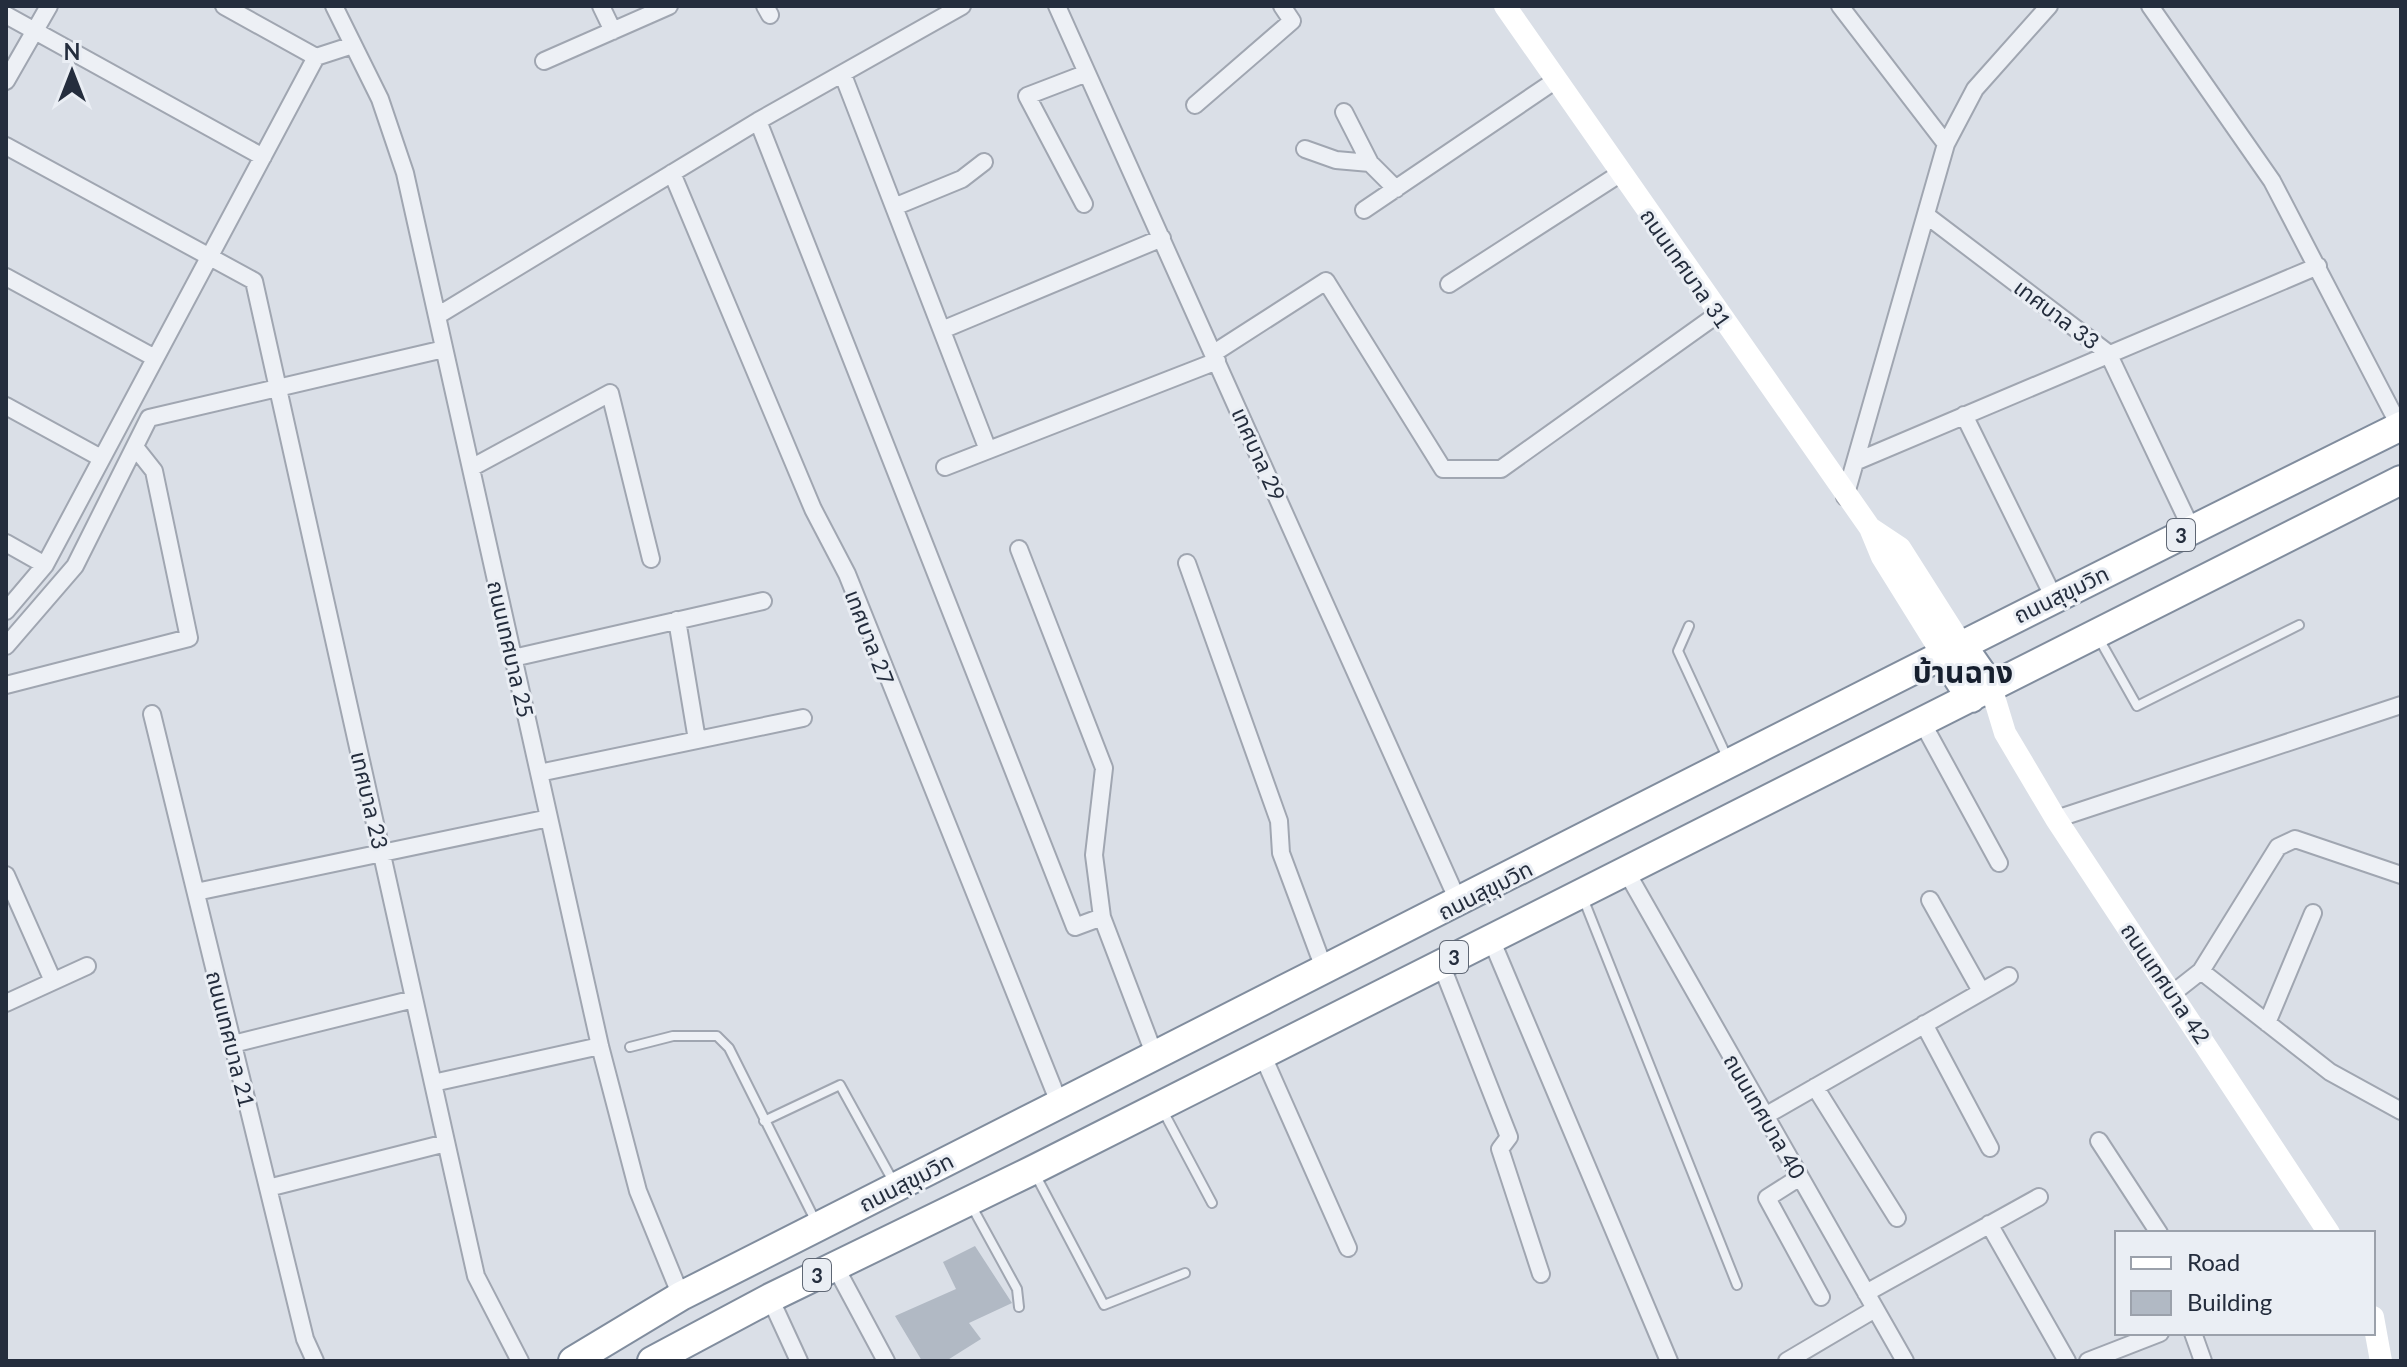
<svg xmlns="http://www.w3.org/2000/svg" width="2407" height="1367" font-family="Lato,'Noto Sans Thai',sans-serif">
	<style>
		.building { fill: #b1b9c4 }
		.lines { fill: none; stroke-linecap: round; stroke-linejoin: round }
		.lane-casing { stroke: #a0a6b1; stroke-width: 12 }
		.street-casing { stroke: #a0a6b1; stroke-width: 20 }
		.highway-casing { stroke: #818d9e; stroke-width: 32 }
		.lane { stroke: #edf0f5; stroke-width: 8 }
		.street { stroke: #edf0f5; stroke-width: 16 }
		.secondary { stroke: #fff; stroke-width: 22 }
		.highway { stroke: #fff; stroke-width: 28 }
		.labels { text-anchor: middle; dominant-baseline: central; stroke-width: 6; stroke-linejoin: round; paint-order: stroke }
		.shield { fill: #eaeef4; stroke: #5f6774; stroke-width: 2 }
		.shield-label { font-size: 20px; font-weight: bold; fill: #242d3d }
		.street-label { font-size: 22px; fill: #242d3d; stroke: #eaeef4 }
		.district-label { font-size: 30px; font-weight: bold; fill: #161f2e; stroke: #eaeef4 }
	</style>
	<rect width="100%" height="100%" fill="#dadfe7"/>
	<!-- building -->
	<path class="building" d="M975 1246 1012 1303 969 1323 981 1339 946 1361H922L895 1316 956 1289 943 1262Z"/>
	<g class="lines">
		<!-- lane casing -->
		<g class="lane-casing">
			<path id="lane" d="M1689 626 1678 651 1727 757
				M2098 637 2137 706 2299 625
				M1583 898 1737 1285
				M630 1047 673 1036H717L729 1048 816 1222
				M1162 1109 1212 1203
				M764 1121 840 1085 893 1181
				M1035 1174 1104 1305 1185 1273
				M971 1205 1017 1289 1019 1307"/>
		</g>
		<!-- street casing -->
		<g class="street-casing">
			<path id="street" d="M224 6 316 57
				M334 6 380 99 405 173 600 1046 638 1191 681 1296
				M601 6 613 31
				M765 6 770 15
				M1057 6 1459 903
				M1840 6 1946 144
				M2150 6 2272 181 2400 427
				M6 15 263 157
				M544 61 669 6
				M843 75 988 450
				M6 81 49 6
				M1195 105 1292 21 1282 6
				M1344 112 1370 163
				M758 121 1075 927 1102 917
				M6 146 254 281 476 1276 520 1361
				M1305 149 1336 160 1370 163 1396 189
				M672 173 813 509 847 574 1060 1105
				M1084 204 1027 96 1087 73
				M894 207 962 179 984 162
				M1364 210 1556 80
				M1926 215 2108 353 2192 530
				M6 277 155 358
				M1449 284 1621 173
				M437 316 758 121 962 6
				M942 330 1162 238
				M1214 353 1326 281 1443 469H1501L1718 314
				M6 406 101 458
				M1964 415 2054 598
				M1855 462 2318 266
				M945 467 1217 361
				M471 468 610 393 651 559
				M1845 497 1946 144 1975 89 2049 6
				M6 543 45 565
				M1019 549 1104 768 1094 855 1102 917 1155 1056
				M1187 563 1279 821 1281 853 1325 971
				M6 611 45 565 316 57 353 45
				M677 620 697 740
				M6 646 75 566 149 418 444 349
				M513 658 763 601
				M6 685 189 638 154 471 135 447
				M152 714 305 1339 315 1361
				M1922 722 1999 863
				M539 773 803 718
				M2056 819 2401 705
				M1626 871 1905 1361
				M6 875 53 981
				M196 892 549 818
				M1930 900 1981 991
				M1491 939 1669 1361
				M1441 964 1509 1137 1500 1149 1541 1274
				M2201 971 2330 1072 2401 1111
				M2173 993 2201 971 2278 847 2295 839 2401 875
				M6 1003 87 966
				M2267 1023 2313 913
				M1924 1024 1990 1148
				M233 1044 414 999
				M1262 1054 1348 1248
				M433 1083 600 1046
				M1815 1087 1897 1218
				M1765 1116 2009 976
				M2099 1141 2159 1233
				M1800 1177 1767 1198 1821 1297
				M268 1188 446 1143
				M1989 1224 2067 1361
				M835 1266 886 1361
				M1866 1293 2039 1197
				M770 1298 799 1361
				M2193 1333 2203 1361
				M1787 1361 1875 1309
				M2088 1361 2160 1333"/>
		</g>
		<!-- highway casing -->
		<g class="highway-casing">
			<path id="highway" d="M1961 644 1991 687
				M1943 655 1971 698
				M573 1361 681 1296C1255 1006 1825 711 2401 426
				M652 1361 770 1298 1033 1170 2401 480"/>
		</g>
		<!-- lane -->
		<use href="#lane" class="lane"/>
		<!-- street -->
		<use href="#street" class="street"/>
		<!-- secondary -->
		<path class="secondary" d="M1505 6 1870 528 1882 557 1943 655
			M1870 528 1900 548 1961 644
			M1991 687 2005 733 2056 819 2329 1233
			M2373 1317 2381 1361"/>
		<!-- highway -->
		<use href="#highway" class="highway"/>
	</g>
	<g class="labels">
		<!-- shield labels -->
		<g class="shield">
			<rect x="2167" y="519" width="28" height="32" rx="6"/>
			<rect x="1440" y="941" width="28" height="32" rx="6"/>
			<rect x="803" y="1259" width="28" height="32" rx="6"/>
		</g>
		<g class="shield-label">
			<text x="2181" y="535">3</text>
			<text x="1454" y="957">3</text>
			<text x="817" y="1275">3</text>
		</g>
		<!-- street labels -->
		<g class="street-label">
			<text transform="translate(1686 268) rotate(55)">ถนนเทศบาล 31</text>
			<text transform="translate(2057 314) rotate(37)">เทศบาล 33</text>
			<text transform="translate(1259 454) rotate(66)">เทศบาล 29</text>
			<text transform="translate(2061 594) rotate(-26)">ถนนสุขุมวิท</text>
			<text transform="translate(870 637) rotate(69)">เทศบาล 27</text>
			<text transform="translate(511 649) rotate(77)">ถนนเทศบาล 25</text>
			<text transform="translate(370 800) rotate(77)">เทศบาล 23</text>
			<text transform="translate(1485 890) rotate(-27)">ถนนสุขุมวิท</text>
			<text transform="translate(2166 983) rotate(56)">ถนนเทศบาล 42</text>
			<text transform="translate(231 1039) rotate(76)">ถนนเทศบาล 21</text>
			<text transform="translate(1765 1116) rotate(60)">ถนนเทศบาล 40</text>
			<text transform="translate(906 1182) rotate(-27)">ถนนสุขุมวิท</text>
		</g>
		<!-- district labels -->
		<g class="district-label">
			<text x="1963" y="671">บ้านฉาง</text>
		</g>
	</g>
	<!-- border -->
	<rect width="2407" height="1367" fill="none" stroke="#242d3d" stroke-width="16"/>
	<!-- legend -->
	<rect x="2115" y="1231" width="260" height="104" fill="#eaeef4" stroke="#9ba1ab" stroke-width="2"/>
	<rect x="2131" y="1257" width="40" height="12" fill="#ffffff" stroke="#9ba1ab" stroke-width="2"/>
	<text x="2187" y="1271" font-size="24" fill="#242d3d">Road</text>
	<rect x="2131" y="1291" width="40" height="24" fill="#b1b9c4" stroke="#9ba1ab" stroke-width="2"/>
	<text x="2187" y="1311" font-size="24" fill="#242d3d">Building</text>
	<!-- north arrow -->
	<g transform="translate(72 72)" stroke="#eaeef4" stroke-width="6" paint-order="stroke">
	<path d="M0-6L14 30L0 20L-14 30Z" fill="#242d3d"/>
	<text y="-12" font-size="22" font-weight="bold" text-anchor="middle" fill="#242d3d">N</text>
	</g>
</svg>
